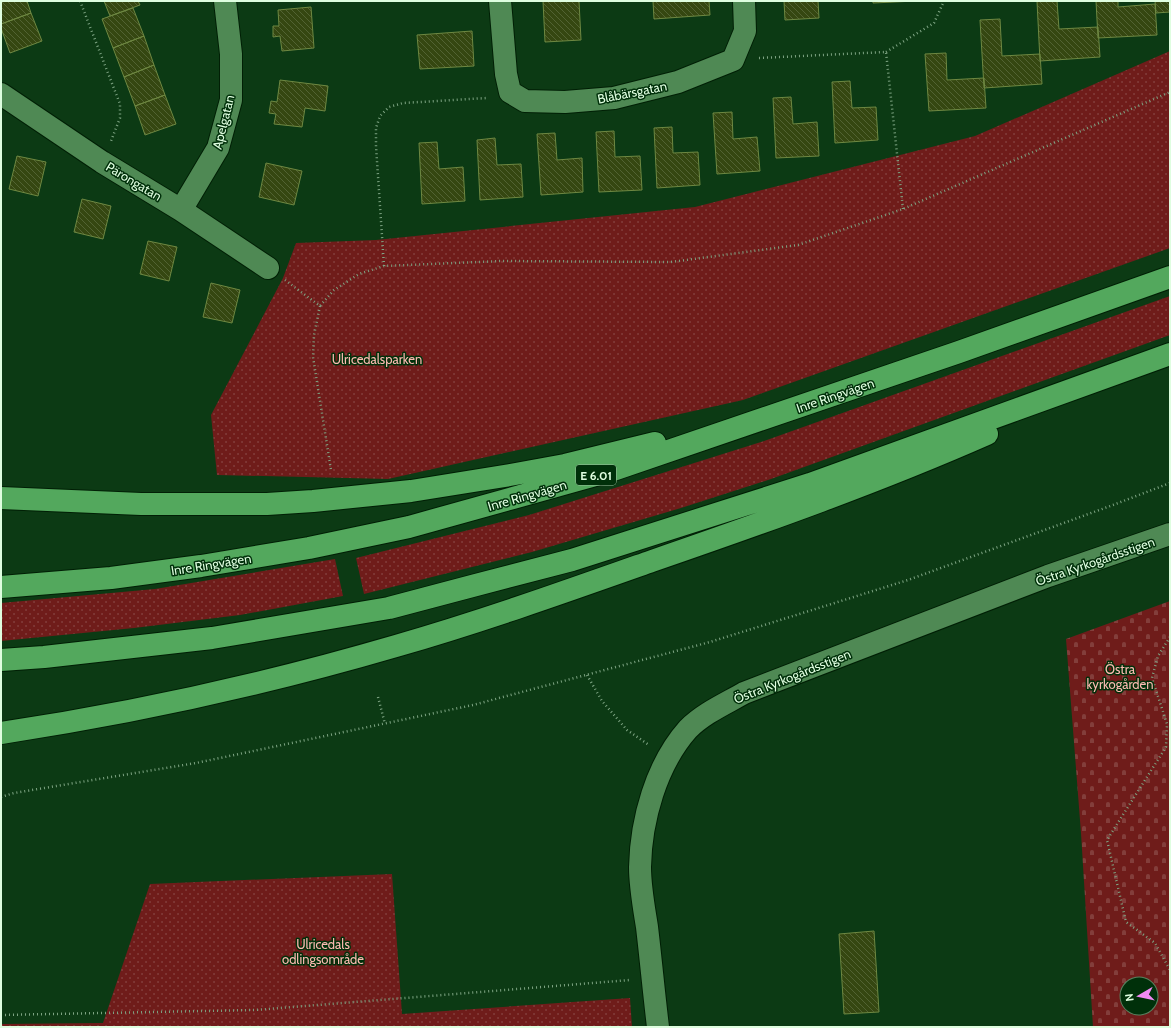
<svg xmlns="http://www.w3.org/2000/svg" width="1171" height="1028" font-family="Cabin,sans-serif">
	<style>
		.green { fill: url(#green-dots) }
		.cemetery { fill: url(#cemetery-stones); fill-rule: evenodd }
		.building { fill: url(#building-back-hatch); stroke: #6e8842 }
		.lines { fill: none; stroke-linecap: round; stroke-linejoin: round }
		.minor-casing { stroke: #011f05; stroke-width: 24 }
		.highway-casing { stroke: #011f05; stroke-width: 24 }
		.path { stroke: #7ea483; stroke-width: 2.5; stroke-dasharray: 1 3; stroke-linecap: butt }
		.minor { stroke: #4f8954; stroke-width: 22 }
		.highway { stroke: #53a85d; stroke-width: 22 }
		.labels { text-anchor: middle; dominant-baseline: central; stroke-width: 3; stroke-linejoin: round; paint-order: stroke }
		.shield { fill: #00300a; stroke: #9cc0a0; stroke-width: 1 }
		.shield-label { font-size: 12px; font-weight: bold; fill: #dffee0 }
		.street-label { font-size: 13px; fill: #dffee0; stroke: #00300a }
		.park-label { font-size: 13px; fill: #fcbab2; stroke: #00300a }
	</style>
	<defs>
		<pattern id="green-dots" width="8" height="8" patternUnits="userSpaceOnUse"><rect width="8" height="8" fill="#6f1c1a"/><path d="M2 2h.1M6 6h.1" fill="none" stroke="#833e3b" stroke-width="1.8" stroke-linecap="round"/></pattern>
		<pattern id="cemetery-stones" width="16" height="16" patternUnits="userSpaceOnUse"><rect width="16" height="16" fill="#6f1c1a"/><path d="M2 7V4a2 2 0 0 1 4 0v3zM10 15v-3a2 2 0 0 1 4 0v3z" fill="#833e3b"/></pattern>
		<pattern id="building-back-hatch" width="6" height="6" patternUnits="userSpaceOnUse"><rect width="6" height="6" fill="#354711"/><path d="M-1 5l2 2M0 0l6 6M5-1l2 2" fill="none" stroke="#526333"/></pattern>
	</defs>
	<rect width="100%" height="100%" fill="#0c3a14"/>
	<!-- green -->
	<path class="green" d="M1170 51V248L743 400 388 479 217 475 211 415 283 278 296 243 376 240 695 207 975 136Z
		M1170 296V335L771 479 681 508 532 552 364 594 356 558 529 515 761 442Z
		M335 559 343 596 240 615 134 628 1 641V603L155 589Z
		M392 874 402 1014 630 998 632 1027H1V1024L103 1023 150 884Z"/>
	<!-- cemetery -->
	<path class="cemetery" d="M1170 601V1027H1093L1081 833 1066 639ZM1127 984H1151V1008H1127Z"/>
	<!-- building -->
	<path class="building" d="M1 1H27L31 13 1 24Z
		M104 1H138L140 5 110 16Z
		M543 1H579L581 40 545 42Z
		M653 1H709L710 15 654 19Z
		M784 1H818L819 18 785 20Z
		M873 1H916L873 3Z
		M1037 1H1057L1059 29 1098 27 1100 57 1040 61Z
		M1096 1H1118V7L1155 4 1157 35 1098 38Z
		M1155 1H1170V12L1156 13Z
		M311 7 314 48 282 51 280 36 273 37V26H279L278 10Z
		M133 8 144 36 113 48 102 19Z
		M31 13 42 41 10 53 1 28V24Z
		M1000 19 1002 56 1040 54 1042 84 984 88 980 20Z
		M472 31 474 66 420 69 417 35Z
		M144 36 154 65 124 77 113 48Z
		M946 53 947 80 984 78 986 108 929 111 925 54Z
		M154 65 165 95 135 106 124 77Z
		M280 80 328 86 325 111 305 108 302 127 274 124 276 114 269 113 271 101 277 102Z
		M850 81 852 108 876 107 878 140 835 143 832 82Z
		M165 95 176 124 145 135 135 106Z
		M791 97 793 124 817 122 819 156 776 158 773 98Z
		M732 112 733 139 757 137 760 171 717 174 713 113Z
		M672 127 673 153 698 152 700 185 657 188 654 128Z
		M614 131 615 157 640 156 642 190 599 192 596 132Z
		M555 133 557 160 582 158 583 192 541 195 537 134Z
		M495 138 497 165 521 164 523 197 480 200 477 140Z
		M437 142 439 169 463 167 465 201 422 204 419 143Z
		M17 156 46 162 38 196 9 189Z
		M266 163 302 171 294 205 259 197Z
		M82 199 111 206 103 239 74 232Z
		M148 241 177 247 169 281 140 274Z
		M211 283 240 290 232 323 203 317Z
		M874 931 879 1012 844 1014 839 934Z"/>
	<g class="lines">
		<!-- minor casing -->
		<g class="minor-casing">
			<path id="minor" d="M500 1 506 74 510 92 525 101 565 102 614 98 678 82 733 60 745 31 744 1
				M1 94 102 162 181 210 268 268
				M181 210 218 148 231 100V54L225 1
				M658 1027C654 994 651 961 647 927 644 908 640 887 640 867 641 820 656 765 688 729 704 713 725 704 744 693L1048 576 1170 534"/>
		</g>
		<!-- highway casing -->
		<g class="highway-casing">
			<path id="highway" d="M1 498 141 504H267L313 501 411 491 510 475 565 465 655 443
				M1 587 111 578 201 566 309 548 409 527 610 471 959 352 1170 277
				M1 660 44 657 212 638 389 608 476 585 572 560 810 484 1170 354
				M1 733C134 713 266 684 396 646 483 621 567 591 652 561 765 522 878 482 987 434"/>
		</g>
		<!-- path -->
		<path class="path" d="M80 1 120 104V118L111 141
			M886 52 934 23 944 1
			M759 58 886 52 903 209
			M384 266 376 146V128L380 116 389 107 403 103 487 98
			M285 280 320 306 334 290 359 274 384 266 502 261 671 262 798 245 903 209 1170 92
			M320 306 314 335 313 357 331 470
			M1170 637 1158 656 1152 678 1167 724 1166 747 1107 840 1126 922 1155 943 1170 970
			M587 675 602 701 627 730 649 745
			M378 697 385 724
			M1 797 14 793 196 763 473 705 710 642 908 580 1113 505 1170 483
			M1 1015 255 1010 630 980"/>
		<!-- minor -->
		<use href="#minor" class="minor"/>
		<!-- highway -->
		<use href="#highway" class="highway"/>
	</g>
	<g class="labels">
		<!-- shield labels -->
		<rect class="shield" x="576" y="465" width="40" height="20" rx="3"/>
		<g class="shield-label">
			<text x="596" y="475">E 6.01</text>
		</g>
		<!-- street labels -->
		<g class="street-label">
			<text transform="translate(632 92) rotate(-11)">Blåbärsgatan</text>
			<text transform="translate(223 122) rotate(-76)">Apelgatan</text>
			<text transform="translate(134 181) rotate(31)">Pärongatan</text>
			<text transform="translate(835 395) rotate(-19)">Inre Ringvägen</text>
			<text transform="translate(527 495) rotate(-16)">Inre Ringvägen</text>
			<text transform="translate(1095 561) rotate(-19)">Östra Kyrkogårdsstigen</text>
			<text transform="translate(211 564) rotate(-9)">Inre Ringvägen</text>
			<text transform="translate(792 676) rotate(-22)">Östra Kyrkogårdsstigen</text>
		</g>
		<!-- park labels -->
		<g class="park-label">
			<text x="377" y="359">Ulricedalsparken</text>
			<text x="1120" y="669">Östra<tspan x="1120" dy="15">kyrkogården</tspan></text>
			<text x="323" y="944">Ulricedals<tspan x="323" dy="15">odlingsområde</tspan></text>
		</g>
	</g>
	<!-- border -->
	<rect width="1171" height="1028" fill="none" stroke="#dffee0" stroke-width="4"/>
	<!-- north arrow -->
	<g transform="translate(1139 996) rotate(261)"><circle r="19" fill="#00300a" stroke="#598260"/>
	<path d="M0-3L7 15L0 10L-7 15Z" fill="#f18af4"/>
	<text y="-6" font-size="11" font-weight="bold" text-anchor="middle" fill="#dffee0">N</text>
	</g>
</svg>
